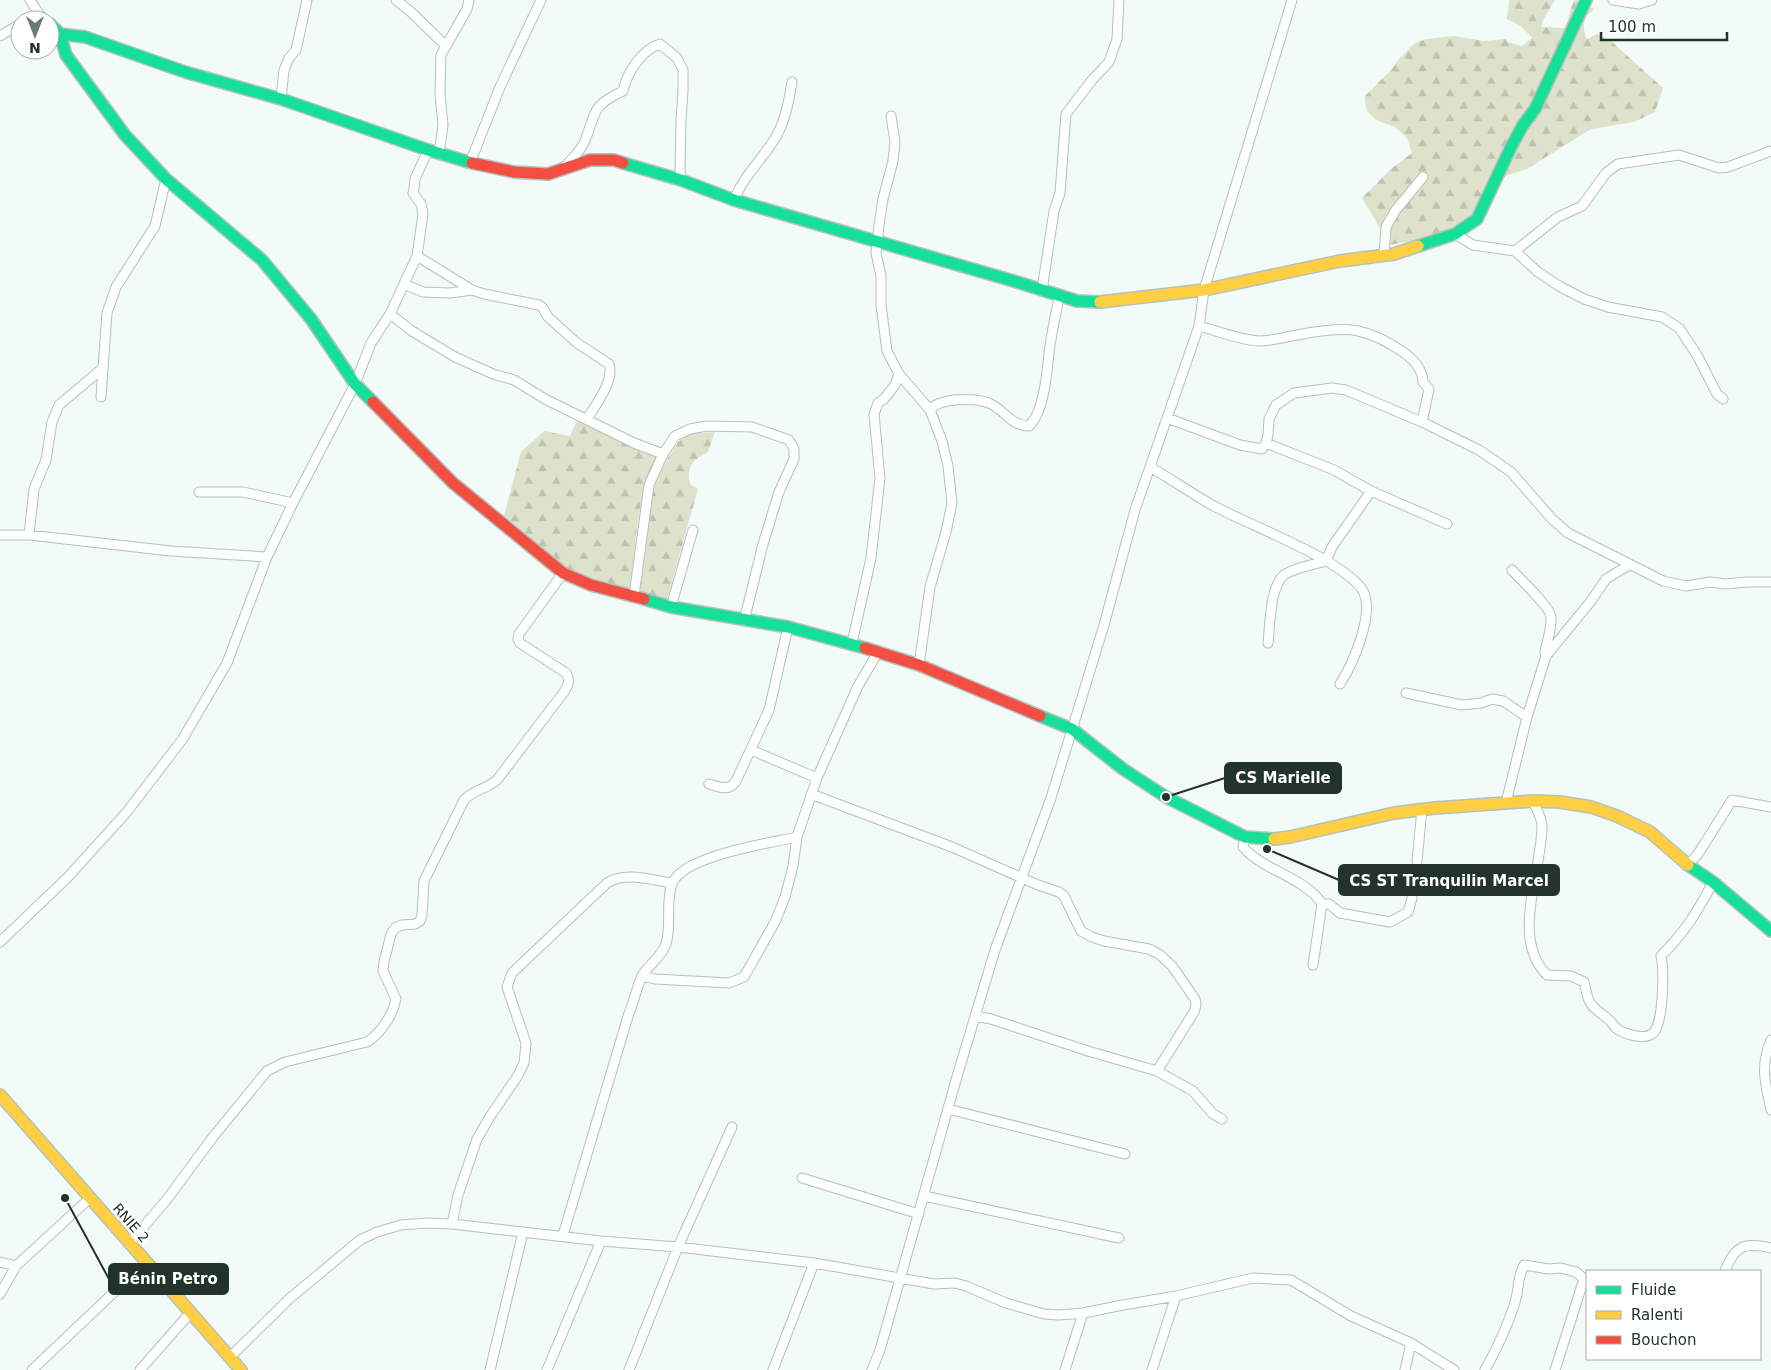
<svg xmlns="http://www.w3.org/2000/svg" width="1771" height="1370" font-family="'DejaVu Sans',sans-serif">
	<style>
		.forest { fill: url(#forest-firs) }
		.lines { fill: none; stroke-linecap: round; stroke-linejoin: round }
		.street-casing { stroke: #b5c1bc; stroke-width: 11 }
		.fast-casing { stroke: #b5c1bc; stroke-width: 14 }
		.slow-casing { stroke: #b5c1bc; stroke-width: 14 }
		.jam-casing { stroke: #b5c1bc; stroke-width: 14 }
		.street { stroke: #fdfefe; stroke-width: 9 }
		.fast { stroke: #16e098; stroke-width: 11 }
		.slow { stroke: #ffcf43; stroke-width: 11 }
		.jam { stroke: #f24e42; stroke-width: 11 }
		.labels { text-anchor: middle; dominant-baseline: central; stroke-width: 5; stroke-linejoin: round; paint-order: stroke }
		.street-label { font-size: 14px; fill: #22332c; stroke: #fff }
		.leader { fill: none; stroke: #22332c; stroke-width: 2 }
		.callout-dot { fill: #22332c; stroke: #fff; stroke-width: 2 }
		.callout { fill: #22332c; stroke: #22332c; stroke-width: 2 }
		.callout-label { font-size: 15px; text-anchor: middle; font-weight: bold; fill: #fff }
	</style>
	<defs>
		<pattern id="forest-firs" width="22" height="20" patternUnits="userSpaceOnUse" patternTransform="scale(1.25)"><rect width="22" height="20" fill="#dfe2cb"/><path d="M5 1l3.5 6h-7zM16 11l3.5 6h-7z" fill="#bfc2ae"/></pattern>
	</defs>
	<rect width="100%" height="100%" fill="#f2fbf7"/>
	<!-- forest -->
	<path class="forest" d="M1509 0H1555L1543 20 1541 27 1564 28C1570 20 1569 8 1575 0L1586 2 1587 5 1594 9 1591 13 1586 15C1583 24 1583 30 1587 39L1597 34 1611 41 1663 88 1655 112 1634 122 1591 129 1527 169 1492 180C1488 190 1484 202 1478 212 1464 235 1415 240 1390 245L1362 198 1392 168 1412 153 1407 138 1395 127 1376 120 1367 111 1365 103V96L1392 69 1398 60 1415 43 1426 39 1454 36 1484 41 1506 39 1508 42 1522 46 1532 38 1521 26 1507 19Z
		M578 418 658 457C636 495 636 547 630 590L566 569 504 515 521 452 544 431 570 436Z
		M715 432 708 452C693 460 686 466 690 484L698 489 667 600 640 591 653 488 666 461 678 442 692 433Z"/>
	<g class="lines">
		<!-- street casing -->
		<g class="street-casing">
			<path id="street" d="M30 0 39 14 45 20
				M396 0 411 12 446 46
				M1613 0 1639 4 1652 0
				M28 20 39 14
				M0 36 20 24
				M281 99 284 70 289 58 296 50 307 0
				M439 154 443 125 440 94 441 55 467 9 469 0
				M470 163 500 87 541 0
				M564 168C570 160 580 152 584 143 597 113 589 107 623 91 627 73 641 50 660 44L677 58 683 70V91L681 120 680 170 681 180
				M734 200C744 175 764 158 777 135 786 118 789 100 792 82
				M1455 234 1473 245 1515 251 1538 272 1559 286 1584 299 1608 307 1662 317 1679 328 1697 355 1717 394 1723 399
				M1515 251 1558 217 1582 206 1606 173 1618 164 1679 155 1719 168 1728 167 1771 151
				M1384 255 1386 227 1395 211 1423 177
				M417 256 472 290 484 294 539 305 543 308 548 317 577 343 609 364C615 380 595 406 587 419
				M404 284 423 292 450 293 472 290
				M1042 290 1054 211 1060 193 1066 114 1092 80 1109 62 1117 39 1119 0
				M390 314 412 331 455 357 493 374 514 380 545 399 634 443 663 454
				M1199 326C1218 331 1239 340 1259 341 1272 341 1284 337 1297 335 1313 332 1342 327 1358 331 1373 334 1390 343 1403 352 1414 360 1422 368 1423 382L1429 389 1422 422
				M899 374 930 410 942 441 948 466 952 503 946 532 930 587 919 665
				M101 397 107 313 116 287 155 226 166 179
				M930 410C940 397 975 398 989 403 1005 410 1009 425 1029 426 1044 412 1047 373 1049 353 1051 334 1056 315 1059 296
				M1167 418 1240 445 1262 449 1266 443 1268 435 1269 419 1276 405 1294 393 1332 388 1346 390 1422 422 1479 450 1511 472 1552 519 1568 533 1663 581 1686 586 1710 582 1725 584 1747 582H1771
				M1266 443 1334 470 1371 491 1447 524
				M1150 467C1171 479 1191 493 1212 505 1246 524 1345 560 1363 591 1375 613 1353 664 1340 684
				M199 492H243L293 503
				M0 535H29L171 551 267 557
				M29 535 34 489 46 460 52 422 59 405 103 368
				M1512 570C1520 579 1551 608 1551 617 1552 628 1547 641 1545 652L1546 656
				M634 596 649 485 663 454 675 436 690 429 707 426 752 427 789 440 794 449V459L779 492 763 544 744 621
				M671 607 693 530
				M852 643 871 558 880 478 874 414 878 403 884 399 895 385 899 374 887 351 881 305V276L876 253 879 225 883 199 893 161 895 142 891 116
				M1268 643C1270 626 1270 586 1284 575 1296 567 1313 565 1326 561L1332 547 1371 491
				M1406 693 1462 705 1481 703 1492 699 1503 701 1527 717
				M751 750 817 778
				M709 784C720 787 729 792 736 781L769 710 788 627
				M811 794 952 847 1038 885 1059 892 1064 896 1081 931 1092 937 1104 941 1149 949 1159 954 1172 966 1195 999 1196 1005 1194 1012 1157 1071
				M1533 801C1536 808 1542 818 1542 826 1542 872 1510 938 1547 975L1571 976 1584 982C1586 989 1587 999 1591 1004 1596 1011 1605 1015 1611 1022 1612 1023 1615 1027 1616 1028 1623 1034 1644 1040 1652 1034 1664 1026 1664 970 1661 956 1685 932 1698 911 1713 882
				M1506 803 1527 717 1546 656 1591 601 1606 579 1629 565
				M1245 837 1243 847C1265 872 1305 877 1322 904L1313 965
				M1417 861 1422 809
				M1688 865 1698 854 1732 800 1771 807
				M1322 904H1329L1340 913 1390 922 1408 912 1412 898
				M0 942 67 878 126 813 182 740 227 663 267 557 293 503 355 384 371 343 390 314 417 256 423 214 421 204 413 193 414 189 415 179 428 150
				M642 976 655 979 729 983 744 977 775 922 785 897 793 866 797 837 817 778 858 686 878 652
				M975 1016 991 1019 1088 1051 1157 1071 1193 1091 1213 1114 1222 1119
				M1771 1040C1760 1067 1765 1082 1771 1110
				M948 1109 1125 1154
				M802 1178 919 1214
				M924 1196 1119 1238
				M452 1224 458 1195 477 1139 491 1115 517 1077 524 1063 526 1043 507 987 512 973 607 883C626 871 651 880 672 883
				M563 1235 629 1013C634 1002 638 982 643 974 650 964 662 956 666 944 672 925 665 903 672 884 682 856 770 843 797 837
				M129 1244 168 1198 213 1137 267 1071 285 1062 367 1042C381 1033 393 1015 396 999L383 971 384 962 391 934 395 928 402 925 415 924 420 921 422 915 424 881 464 800C473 790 487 789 497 780L564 692C568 685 571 681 566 673L520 643 518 639 519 634 563 573
				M0 1262 16 1266
				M1725 1271C1735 1245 1745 1242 1771 1248
				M0 1294 16 1266 90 1198
				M230 1357 289 1299 360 1240 377 1232 401 1225 427 1223 452 1224 601 1241 678 1247 814 1263 934 1284 955 1283 966 1286 1006 1303 1044 1314 1059 1315 1083 1313 1123 1305 1176 1296 1253 1278 1291 1280 1351 1316 1411 1343 1454 1370
				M32 1370 146 1262
				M140 1370 191 1312
				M490 1370 523 1232
				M547 1370 601 1241
				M629 1370 678 1247 732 1127
				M773 1370 814 1263
				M872 1370 880 1350 958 1073 995 950 1051 798 1104 625 1135 510 1199 326 1204 290 1292 0
				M1065 1370 1083 1313
				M1152 1370 1176 1296
				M1405 1370 1411 1343
				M1485 1370C1497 1348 1508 1326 1515 1302 1520 1287 1516 1281 1524 1265L1549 1269 1561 1268 1576 1272 1584 1279H1587
				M1555 1370 1584 1279"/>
		</g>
		<!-- fast casing -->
		<g class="fast-casing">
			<path id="fast" d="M50 24 60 34 66 55 125 135 166 179 262 260 311 319 355 384 373 402
				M60 34 85 37 185 72 281 99 428 150 472 163
				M623 163 681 180 734 200 1017 282 1077 301 1100 302
				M1418 246 1455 234 1477 219 1511 147 1523 125 1535 109 1586 0
				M644 599 671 607 788 627 865 648
				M1040 716 1072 729 1123 769 1166 797 1245 837 1274 839
				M1688 865 1713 882 1771 931"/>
		</g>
		<!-- slow casing -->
		<g class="slow-casing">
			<path id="slow" d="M1100 302 1204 290 1340 261 1394 254 1418 246
				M1274 839 1290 837 1394 813 1435 808 1533 801 1560 802 1591 807 1617 816 1650 832 1688 865
				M0 1095 241 1370"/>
		</g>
		<!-- jam casing -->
		<g class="jam-casing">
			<path id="jam" d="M472 163 514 172 548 174 590 160H614L623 163
				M373 402 453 483 563 573 591 585 644 599
				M865 648 919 665 1040 716"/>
		</g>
		<!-- street -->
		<use href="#street" class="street"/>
		<!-- fast -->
		<use href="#fast" class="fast"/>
		<!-- slow -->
		<use href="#slow" class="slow"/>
		<!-- jam -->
		<use href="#jam" class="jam"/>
	</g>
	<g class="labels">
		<!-- street labels -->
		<g class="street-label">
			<text transform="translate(131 1223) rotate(49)">RNIE 2</text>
		</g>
	</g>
	<!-- callouts -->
	<path class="leader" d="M1166 797L1225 778M1267 849L1339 880M65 1198L109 1279"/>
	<g class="callout-dot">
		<circle cx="1166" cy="797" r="5"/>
		<circle cx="1267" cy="849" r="5"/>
		<circle cx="65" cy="1198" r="5"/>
	</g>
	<g class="callout">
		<rect x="1225" y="763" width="116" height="30" rx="5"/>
		<rect x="1339" y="865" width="220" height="30" rx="5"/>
		<rect x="109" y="1264" width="119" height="30" rx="5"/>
	</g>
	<g class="callout-label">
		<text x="1283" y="783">CS Marielle</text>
		<text x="1449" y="886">CS ST Tranquilin Marcel</text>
		<text x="168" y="1284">Bénin Petro</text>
	</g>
	<!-- legend -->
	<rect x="1586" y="1270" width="175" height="90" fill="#ffffff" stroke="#a7adab"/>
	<rect x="1596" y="1286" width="25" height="8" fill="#16e098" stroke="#a7adab"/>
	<text x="1631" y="1295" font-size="15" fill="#22332c">Fluide</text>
	<rect x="1596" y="1311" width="25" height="8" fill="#ffcf43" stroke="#a7adab"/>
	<text x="1631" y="1320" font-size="15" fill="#22332c">Ralenti</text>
	<rect x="1596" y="1336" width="25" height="8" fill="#f24e42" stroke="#a7adab"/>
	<text x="1631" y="1345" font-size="15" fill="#22332c">Bouchon</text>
	<!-- north arrow -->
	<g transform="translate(35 35) rotate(180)"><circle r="24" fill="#ffffff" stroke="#a7adab"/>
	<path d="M0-4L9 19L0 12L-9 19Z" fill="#6b7973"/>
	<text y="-8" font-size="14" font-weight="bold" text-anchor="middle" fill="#22332c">N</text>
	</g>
	<!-- scale -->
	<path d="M1601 32v8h126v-8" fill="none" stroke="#22332c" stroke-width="2.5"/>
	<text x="1608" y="32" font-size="15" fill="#22332c" stroke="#ffffff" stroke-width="4" paint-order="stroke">100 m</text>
</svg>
